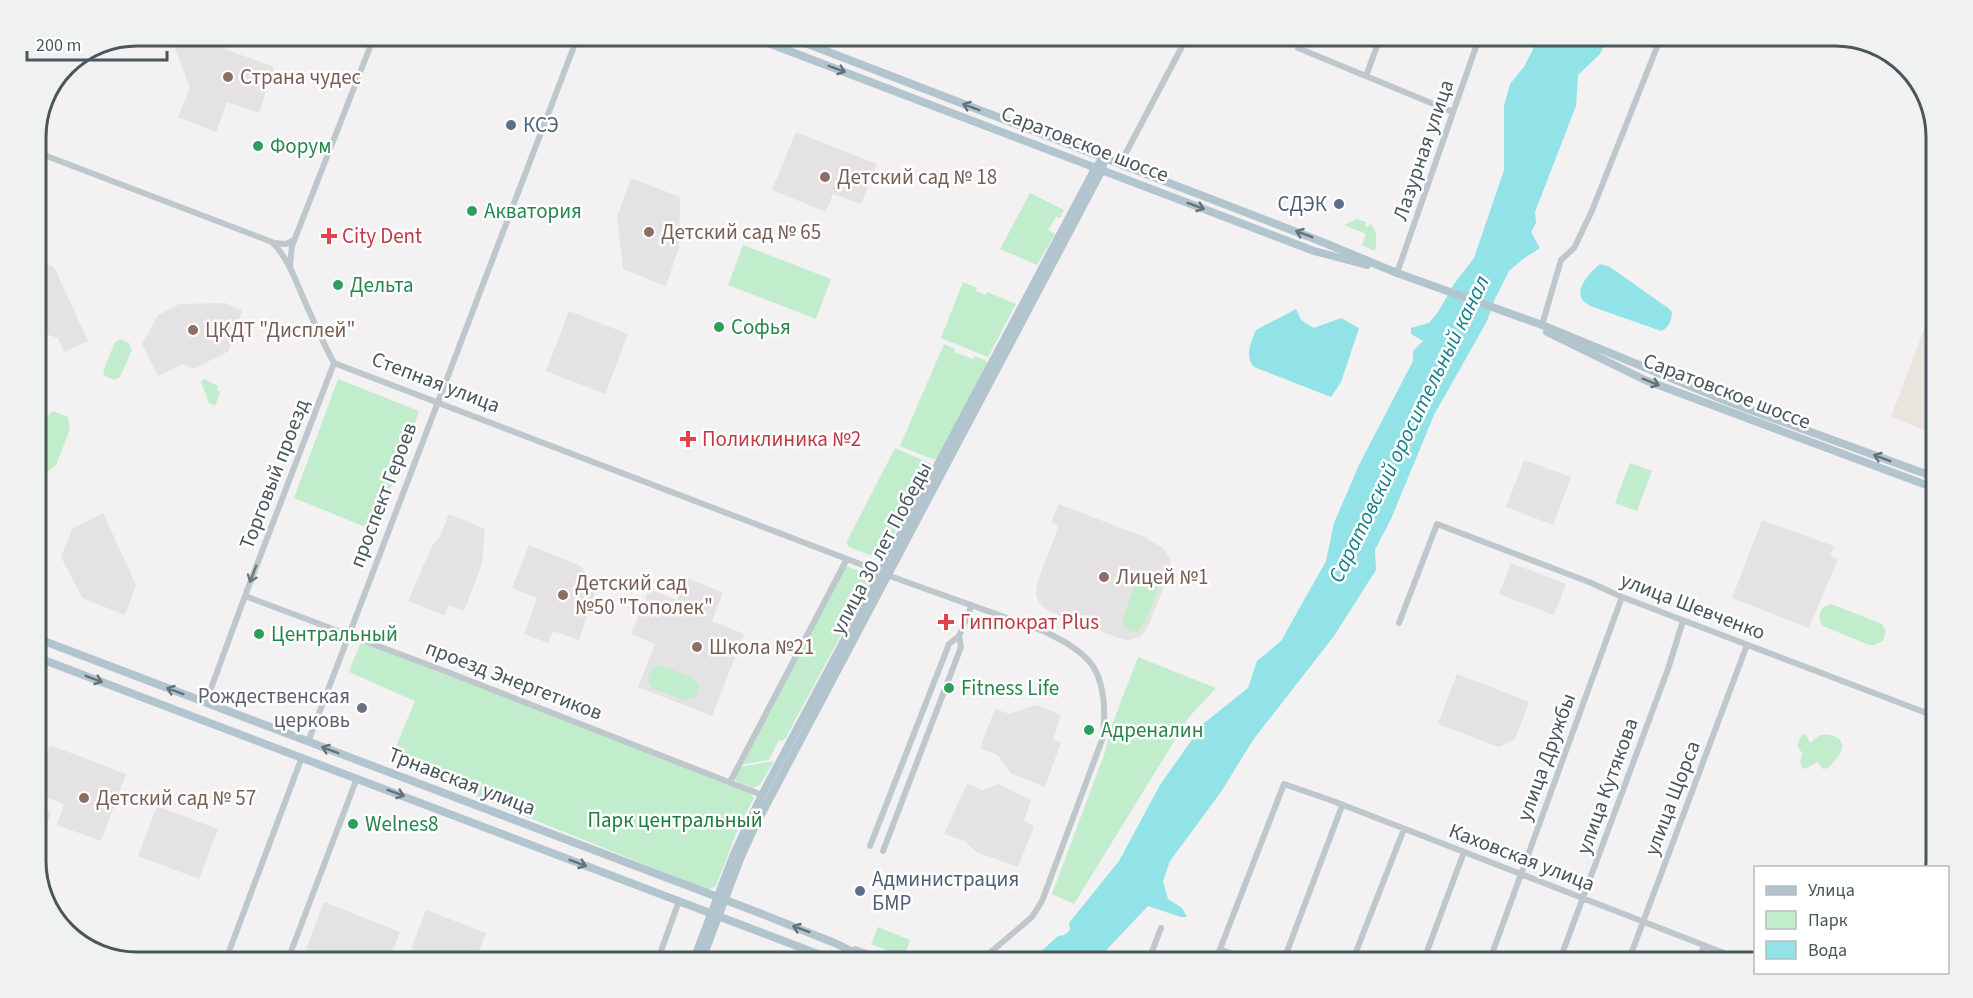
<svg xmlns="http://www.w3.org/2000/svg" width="1973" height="998" font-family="'Source Sans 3',sans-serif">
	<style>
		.commercial { fill: #e9e4de }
		.education { fill: #e4e2e2 }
		.green { fill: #c2edcc }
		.water { fill: #92e3e7 }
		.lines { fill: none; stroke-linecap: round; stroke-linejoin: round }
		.minor { stroke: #bdc7cc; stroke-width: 6 }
		.major { stroke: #b2c4cd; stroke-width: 8 }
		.oneway { stroke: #637279 }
		.oneway2 { stroke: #6c797e }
		.education-dot { fill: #8d6e63; stroke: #fff; stroke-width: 2 }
		.service-dot { fill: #5c6f8a; stroke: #fff; stroke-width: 2 }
		.leisure-dot { fill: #2e9e5b; stroke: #fff; stroke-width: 2 }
		.health-dot { fill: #e0444e; stroke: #fff; stroke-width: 2 }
		.worship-dot { fill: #6b7280; stroke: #fff; stroke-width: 2 }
		.labels { text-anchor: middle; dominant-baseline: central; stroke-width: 5; stroke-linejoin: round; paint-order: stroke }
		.education-label { font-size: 21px; fill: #785e54; stroke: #fff; text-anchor: start }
		.service-label { font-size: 21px; fill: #4e5e75; stroke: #fff; text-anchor: start }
		.street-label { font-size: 21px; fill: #49575d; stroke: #fff }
		.leisure-label { font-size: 21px; fill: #27864d; stroke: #fff; text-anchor: start }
		.health-label { font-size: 21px; fill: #be3a42; stroke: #fff; text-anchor: start }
		.worship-label { font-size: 21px; fill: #5b616d; stroke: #fff; text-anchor: end }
		.park-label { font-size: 21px; fill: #1d7b3d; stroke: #fff }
		.water-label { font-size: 22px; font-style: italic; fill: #148187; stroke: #fff }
		.rim { fill: none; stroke: #49575d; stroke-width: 3 }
	</style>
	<rect width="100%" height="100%" fill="#f3f1f1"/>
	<!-- commercial -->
	<path class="commercial" d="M1928 319 1937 322V435L1891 417Z"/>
	<!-- education -->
	<path class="education" d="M173 43H224L225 49 274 67 259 113 227 102 216 132 178 117 190 88Z
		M796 132 877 164 861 204 833 194 826 212 772 190Z
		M631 178 680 197 679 247 666 286 623 269 617 217Z
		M36 259 54 267 88 341 64 352 58 338 36 331Z
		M225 303 242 310 229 351 193 369 183 364 158 376 142 344 158 315 179 304Z
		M569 311 628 334 605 394 546 371Z
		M1524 460 1571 477 1553 525 1506 507Z
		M1059 504 1144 537 1163 548 1170 559V572L1147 629 1140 637 1128 640 1119 638 1050 612 1041 605 1036 596 1037 583 1059 526 1051 522Z
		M103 513 136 585 125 615 82 598 61 557 72 529Z
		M449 514 485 529 482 564 464 611 449 605 444 615 408 601 433 544 439 538Z
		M1762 520 1834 546 1830 556 1838 559 1809 628 1732 598Z
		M529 545 581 566 593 588 595 593 579 640 553 631 548 643 524 634 537 598 512 588Z
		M1511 563 1566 584 1554 615 1499 594Z
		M686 577 723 593 712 621 744 634 712 716 638 687 655 644 631 634 649 589 677 600Z
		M1457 674 1529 702 1515 739 1499 747 1438 724Z
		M1035 705 1061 715 1053 739 1061 742 1045 787 1011 773 998 755 980 748 995 709 1010 714Z
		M50 745 126 774 101 841 57 825 64 804 36 793V783Z
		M967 784 983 790 998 784 1031 800 1024 821 1034 826 1018 867 976 852 965 841 944 834Z
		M157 806 218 829 199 879 138 856Z
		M36 807 51 813 36 851Z
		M324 902 400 932 388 962H301Z
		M426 910 486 933 475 962H406Z
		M73 934 124 955 122 959 93 952Z"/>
	<!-- green -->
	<path class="green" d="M1030 193 1064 210 1060 218 1056 217 1048 230 1055 234 1037 265 1000 249Z
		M1357 219 1366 222 1365 225 1368 227 1370 224C1378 230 1377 242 1375 251L1362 245 1366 234 1344 225Z
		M743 245 831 279 816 319 728 285Z
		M963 282 977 288 976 291 986 295 987 292 1016 304 988 357 941 338Z
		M120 339 129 343 132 350 120 377 115 380 105 376 103 371 115 342Z
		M944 344 955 349 954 352 973 359 975 356 985 360 988 364 938 459H932L900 446Z
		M204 379 218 386 217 389 220 392 215 406 209 403 201 382Z
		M338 379 419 411 375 531 294 498Z
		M53 411 68 417 70 429 56 465 47 472 36 468C36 445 33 426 53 411Z
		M895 448 931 464 881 559 849 547 846 543Z
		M1630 463 1652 471 1637 511 1615 503Z
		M846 566 867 574 870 581 785 739 782 741 779 740 769 760 740 765Z
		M1147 574C1152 576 1157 577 1158 583 1160 592 1144 628 1137 632L1129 631 1123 625V617L1137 580 1140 577Z
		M1831 604 1882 624 1886 632 1883 641 1874 645H1869L1823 626C1816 617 1820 607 1831 604Z
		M361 642 750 792 754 798 739 826 716 886 708 890 391 762 390 760 415 701 351 673 349 671Z
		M1138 657 1216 688 1189 717 1074 904 1052 894 1105 752 1110 730Z
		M659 665 694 678 699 685 696 697 685 701 652 688C645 679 648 669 659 665Z
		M1806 734 1810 743C1813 741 1818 735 1822 735 1830 733 1845 738 1842 749 1841 755 1832 763 1828 768L1823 769 1817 762 1805 769 1802 767 1800 761 1803 752 1800 751 1797 745 1802 735Z
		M774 761 760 785 753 788 736 781 735 778 739 767Z
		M878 927 910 940 904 957 871 944Z"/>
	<!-- water -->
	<path class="water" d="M1539 37H1608L1600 54 1578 75 1576 106 1535 212 1536 223 1531 232 1540 248 1523 259 1509 271 1495 299 1487 321 1434 415 1391 519 1375 550 1376 570 1334 636 1253 740 1221 792 1170 861 1163 881 1168 899 1182 908 1187 917H1181L1148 906 1095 962H1029L1058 936 1064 935 1070 930 1069 923 1119 861 1160 785 1203 724 1248 688 1257 661 1281 641 1326 561 1334 523 1359 465 1413 361V351L1423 341 1411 334V328L1429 323 1438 312 1454 284 1474 258 1504 170V106L1510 84 1524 67Z
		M1600 264 1610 267 1668 308 1672 312C1671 321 1670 327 1661 331L1590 306C1587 304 1584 302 1582 299 1575 288 1592 270 1600 264Z
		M1296 309 1301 320 1314 328 1341 318 1359 328 1341 382 1331 397 1254 367C1244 356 1251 343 1256 330Z"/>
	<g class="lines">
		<!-- minor -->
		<path class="minor" d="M1302 38 1298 48 1453 112
			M1366 76 1380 38
			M36 152 272 242C287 257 294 276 302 295 312 318 322 341 334 363L881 572
			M1120 164 1186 39
			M273 243 286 244 294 240
			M290 266 292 246 372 42
			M1397 273 1479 38
			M1542 325 1561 260 1574 248 1591 213 1661 37
			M887 575 1046 632C1061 640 1076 647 1088 660 1106 679 1106 717 1102 740L1042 901 1032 917 979 962
			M245 596 450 673 762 795
			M1399 623 1437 524 1589 582 1622 597 1937 717
			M206 702 245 596 334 363
			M308 742 576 41
			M730 782 847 559
			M870 846 949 644 959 636
			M883 851 961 647 959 636 972 605
			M855 949 894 962
			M1220 949 1253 962
			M225 962 302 757
			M287 962 357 778
			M657 962 679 901
			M1148 962 1161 928
			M1215 962 1284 784 1333 801 1747 962
			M1283 962 1342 806
			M1352 962 1404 829
			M1423 962 1464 852
			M1489 962 1622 597
			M1559 962 1668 669 1683 621
			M1628 962 1747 645
			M1698 962 1704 945"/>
		<!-- major -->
		<path class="major" d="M763 41 1314 251 1367 265
			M800 41 1320 241 1397 273 1542 325 1729 402 1937 478
			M1547 332 1645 380 1937 489
			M36 638 757 912 837 944 873 962
			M36 657 839 962
			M693 962 734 854 762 795 1096 167 1104 158
			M701 962 740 859 754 828 1102 170 1104 158"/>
	</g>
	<!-- one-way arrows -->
	<defs><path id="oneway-shaft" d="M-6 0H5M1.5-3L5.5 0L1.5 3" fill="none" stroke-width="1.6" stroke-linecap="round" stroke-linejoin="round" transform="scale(1.5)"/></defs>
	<g class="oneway">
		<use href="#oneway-shaft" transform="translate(837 69) rotate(21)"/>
		<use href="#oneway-shaft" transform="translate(971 107) rotate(-159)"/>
		<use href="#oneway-shaft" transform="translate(1196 206) rotate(21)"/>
		<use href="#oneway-shaft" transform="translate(1304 234) rotate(-159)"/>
		<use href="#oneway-shaft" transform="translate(1651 382) rotate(22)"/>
		<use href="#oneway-shaft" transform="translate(1882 458) rotate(-160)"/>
		<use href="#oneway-shaft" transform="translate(94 679) rotate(21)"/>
		<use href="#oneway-shaft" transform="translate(175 691) rotate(-159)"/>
		<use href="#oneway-shaft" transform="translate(330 750) rotate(-159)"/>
		<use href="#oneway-shaft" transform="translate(396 793) rotate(21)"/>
		<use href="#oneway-shaft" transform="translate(578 863) rotate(21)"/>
		<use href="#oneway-shaft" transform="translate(801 929) rotate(-159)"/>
	</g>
	<use class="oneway2" href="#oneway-shaft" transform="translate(253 574) rotate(111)"/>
	<!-- markers -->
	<g class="education-dot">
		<circle cx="228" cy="77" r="6"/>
		<circle cx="825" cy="177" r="6"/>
		<circle cx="649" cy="232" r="6"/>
		<circle cx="193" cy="330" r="6"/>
		<circle cx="1104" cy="577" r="6"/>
		<circle cx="563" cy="595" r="6"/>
		<circle cx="697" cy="647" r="6"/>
		<circle cx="84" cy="798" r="6"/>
	</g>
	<g class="service-dot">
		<circle cx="511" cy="125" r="6"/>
		<circle cx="1339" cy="204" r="6"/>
		<circle cx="860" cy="891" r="6"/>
	</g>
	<g class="leisure-dot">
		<circle cx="258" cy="146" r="6"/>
		<circle cx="472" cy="211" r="6"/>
		<circle cx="338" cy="285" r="6"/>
		<circle cx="719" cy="327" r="6"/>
		<circle cx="259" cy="634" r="6"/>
		<circle cx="949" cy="688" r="6"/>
		<circle cx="1089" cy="730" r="6"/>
		<circle cx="353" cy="824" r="6"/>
	</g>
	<g class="health-dot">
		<path d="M326 227h6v6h6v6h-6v6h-6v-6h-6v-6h6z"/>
		<path d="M685 430h6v6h6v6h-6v6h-6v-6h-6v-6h6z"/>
		<path d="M943 613h6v6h6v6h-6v6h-6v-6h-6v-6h6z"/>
	</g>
	<circle class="worship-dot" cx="362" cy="708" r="6"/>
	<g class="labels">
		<!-- education labels -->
		<g class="education-label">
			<text x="240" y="77">Страна чудес</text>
			<text x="837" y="177">Детский сад № 18</text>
			<text x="661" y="232">Детский сад № 65</text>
			<text x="205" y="330">ЦКДТ "Дисплей"</text>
			<text x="1116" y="577">Лицей №1</text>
			<text x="575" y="583">Детский сад<tspan x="575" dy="24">№50 "Тополек"</tspan></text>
			<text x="709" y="647">Школа №21</text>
			<text x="96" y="798">Детский сад № 57</text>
		</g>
		<!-- service labels -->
		<g class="service-label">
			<text x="523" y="125">КСЭ</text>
			<text x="1327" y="204" text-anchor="end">СДЭК</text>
			<text x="872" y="879">Администрация<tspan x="872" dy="24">БМР</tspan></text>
		</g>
		<!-- street labels -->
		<g class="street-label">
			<text transform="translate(1085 144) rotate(21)">Саратовское шоссе</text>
			<text transform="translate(1423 150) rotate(-71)">Лазурная улица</text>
			<text transform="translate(436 382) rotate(21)">Степная улица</text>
			<text transform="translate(1727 391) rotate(21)">Саратовское шоссе</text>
			<text transform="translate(274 474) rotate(-69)">Торговый проезд</text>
			<text transform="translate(383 495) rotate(-69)">проспект Героев</text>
			<text transform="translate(881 548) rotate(-62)">улица 30 лет Победы</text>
			<text transform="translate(1693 606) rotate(21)">улица Шевченко</text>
			<text transform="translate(514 680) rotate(21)">проезд Энергетиков</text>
			<text transform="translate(1546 757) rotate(-70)">улица Дружбы</text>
			<text transform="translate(462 781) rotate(21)">Трнавская улица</text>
			<text transform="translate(1607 786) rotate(-70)">улица Кутякова</text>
			<text transform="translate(1672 798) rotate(-69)">улица Щорса</text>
			<text transform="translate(1522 857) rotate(21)">Каховская улица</text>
		</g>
		<!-- leisure labels -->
		<g class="leisure-label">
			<text x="270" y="146">Форум</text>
			<text x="484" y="211">Акватория</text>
			<text x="350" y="285">Дельта</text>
			<text x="731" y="327">Софья</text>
			<text x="271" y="634">Центральный</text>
			<text x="961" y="688">Fitness Life</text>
			<text x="1101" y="730">Адреналин</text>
			<text x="365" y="824">Welnes8</text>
		</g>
		<!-- health labels -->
		<g class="health-label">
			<text x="342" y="236">City Dent</text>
			<text x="702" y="439">Поликлиника №2</text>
			<text x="960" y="622">Гиппократ Plus</text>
		</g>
		<!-- worship labels -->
		<g class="worship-label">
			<text x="350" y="696">Рождественская<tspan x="350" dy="24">церковь</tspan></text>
		</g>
		<!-- park labels -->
		<g class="park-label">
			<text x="675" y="820">Парк центральный</text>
		</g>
		<!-- water labels -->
		<g class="water-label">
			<text transform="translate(1409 429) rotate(-64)">Саратовский оросительный канал</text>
		</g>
	</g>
	<!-- crop -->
	<path d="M0 0H1973V998H0ZM137 46H1835A91 91 0 0 1 1926 137V861A91 91 0 0 1 1835 952H137A91 91 0 0 1 46 861V137A91 91 0 0 1 137 46Z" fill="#f0f2f2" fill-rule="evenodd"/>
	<path class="rim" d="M137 46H1835A91 91 0 0 1 1926 137V861A91 91 0 0 1 1835 952H137A91 91 0 0 1 46 861V137A91 91 0 0 1 137 46Z"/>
	<!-- legend -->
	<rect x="1754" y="866" width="195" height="108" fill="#ffffff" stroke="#b6bcbe" stroke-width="1.5"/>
	<rect x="1766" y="886" width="30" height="9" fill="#b2c4cd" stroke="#b6bcbe" stroke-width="1.5"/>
	<text x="1808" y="896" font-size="18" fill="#49575d">Улица</text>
	<rect x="1766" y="911" width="30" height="18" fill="#c2edcc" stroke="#b6bcbe" stroke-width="1.5"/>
	<text x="1808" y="926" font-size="18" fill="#49575d">Парк</text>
	<rect x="1766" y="941" width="30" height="18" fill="#92e3e7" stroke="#b6bcbe" stroke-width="1.5"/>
	<text x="1808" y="956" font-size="18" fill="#49575d">Вода</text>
	<!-- scale -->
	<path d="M27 51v9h140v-9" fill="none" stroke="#49575d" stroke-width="3"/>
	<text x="36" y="51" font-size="18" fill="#49575d" stroke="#ffffff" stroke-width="4.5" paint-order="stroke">200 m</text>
</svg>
